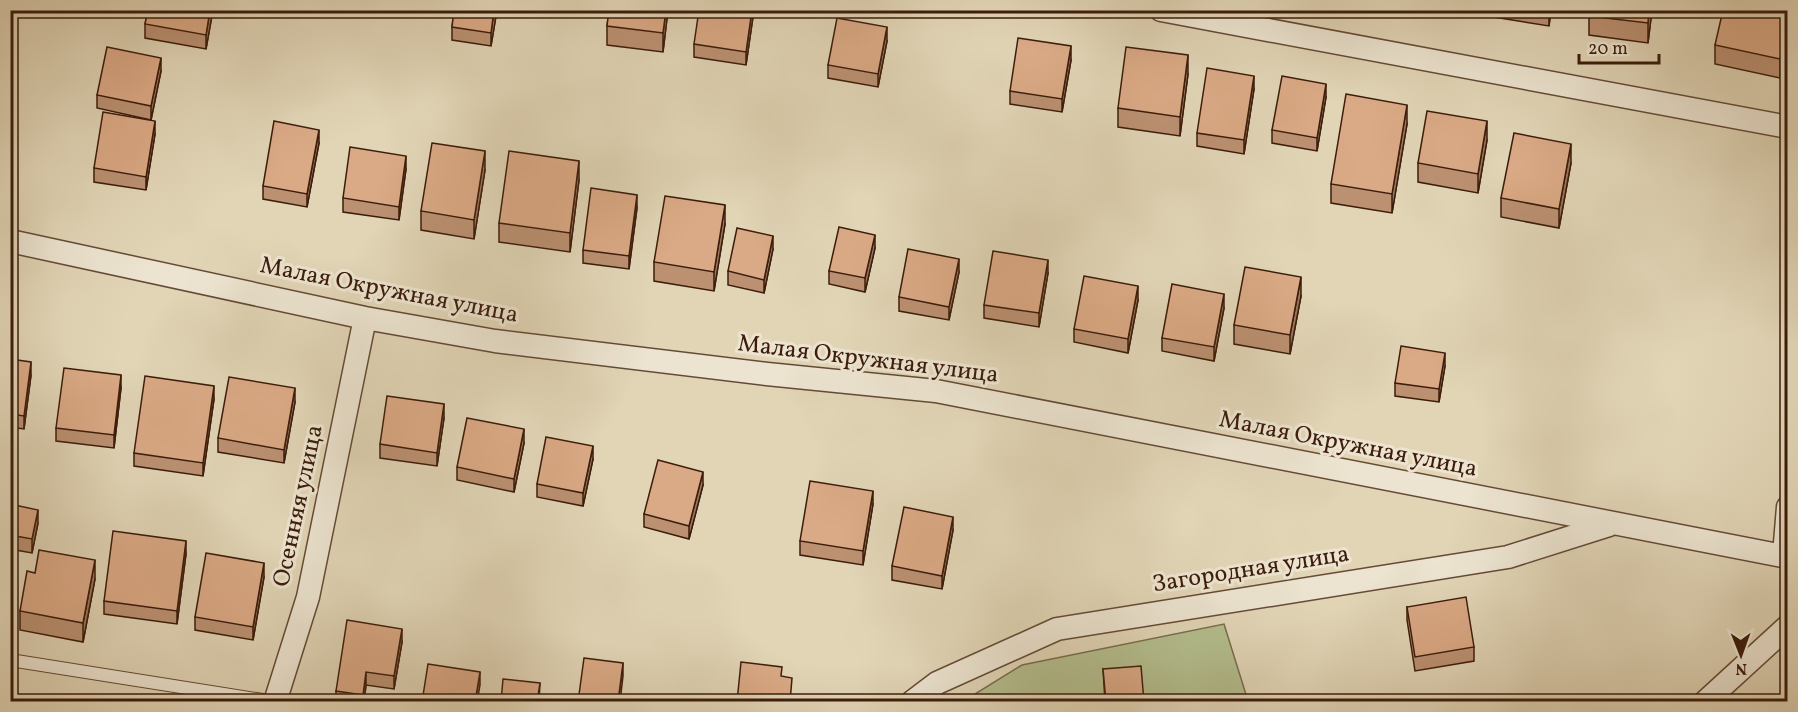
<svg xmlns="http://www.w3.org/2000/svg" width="1798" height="712" font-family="Vollkorn,serif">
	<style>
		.green { fill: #b3bd8d; stroke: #786c4c; stroke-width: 1.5 }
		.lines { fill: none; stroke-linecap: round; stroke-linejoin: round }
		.lane-casing { stroke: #654a36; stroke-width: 14 }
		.street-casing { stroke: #654a36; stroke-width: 25 }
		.lane { stroke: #ece4d0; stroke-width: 12 }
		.street { stroke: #ece4d0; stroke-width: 22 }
		.wall { fill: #bb9172; stroke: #3c1c0b; stroke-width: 1.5 }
		.shaded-wall { fill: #99765d; stroke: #3c1c0b; stroke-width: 1.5 }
		.building { fill: #daa985; stroke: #3c1c0b; stroke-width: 1.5 }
		.labels { text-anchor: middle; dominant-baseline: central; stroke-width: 6; stroke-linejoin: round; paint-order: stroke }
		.street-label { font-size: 24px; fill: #3c1c0b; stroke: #ece4d0 }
	</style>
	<rect width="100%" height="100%" fill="#e1d5b6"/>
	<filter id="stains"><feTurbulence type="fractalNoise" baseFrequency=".00333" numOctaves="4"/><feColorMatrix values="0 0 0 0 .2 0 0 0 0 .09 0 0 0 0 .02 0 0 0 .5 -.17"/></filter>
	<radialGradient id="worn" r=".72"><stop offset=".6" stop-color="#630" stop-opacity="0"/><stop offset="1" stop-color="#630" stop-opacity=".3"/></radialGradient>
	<!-- green -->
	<path class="green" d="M1224 624 1248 701 962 702 1022 665Z"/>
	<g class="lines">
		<!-- lane casing -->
		<g class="lane-casing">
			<path id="lane" d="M10 660 275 702"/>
		</g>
		<!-- street casing -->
		<g class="street-casing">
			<path id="street" d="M1161 10 1788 127
				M10 241 365 318 495 341 767 374 936 391 1788 557
				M1784 555 1788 507
				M275 702 308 597 365 318
				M912 702 937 683 1057 629 1508 557 1609 525
				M1705 702 1788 626"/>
		</g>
		<!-- lane -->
		<use href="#lane" class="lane"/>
		<!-- street -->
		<use href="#street" class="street"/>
	</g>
	<!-- wall -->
	<path class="wall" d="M148 10H213L206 49 145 38V24Z
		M454 10H497L491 46 452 40V27Z
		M609 10H668L663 52 607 45V26Z
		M754 10 746 65 694 57V44Z
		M1494 10H1551L1549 26 1494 17Z
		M1652 10 1648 43 1589 35V16Z
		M1788 10V43L1780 78 1715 64V45Z
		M887 41 878 87 828 78V65Z
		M1071 60 1062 112 1010 104V91Z
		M161 71 151 120 97 108V95Z
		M1188 74 1180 136 1118 127V108Z
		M1254 89 1244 154 1197 146V133Z
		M1326 97 1317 151 1272 143V130Z
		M1407 124 1392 213 1331 203V184Z
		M155 134 146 190 94 182V168Z
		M1487 140 1478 193 1418 182V163Z
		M319 143 307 207 263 199V186Z
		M1571 163 1559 228 1501 217V198Z
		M406 169 399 220 343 212V198Z
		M485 170 474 239 421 230V211Z
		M579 180 570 252 499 242V223Z
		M637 208 629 269 583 263V250Z
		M725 224 714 291 654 281V262Z
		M875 248 865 292 829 284V271Z
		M773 249 764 293 728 285V271Z
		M959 272 949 320 899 311V297Z
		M1048 273 1039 327 984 318V305Z
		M1301 296 1290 354 1234 344V325Z
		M1138 300 1128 353 1074 342V329Z
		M1224 308 1214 361 1162 351V338Z
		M10 359 31 375 24 429 10 427Z
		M1445 366 1439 402 1395 396V383Z
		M121 388 114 448 56 441V428Z
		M214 399 203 476 134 466V453Z
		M295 402 284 463 218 452V438Z
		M444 418 437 466 380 458V444Z
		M524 443 514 492 457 480V467Z
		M593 459 583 506 537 497V484Z
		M703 485 689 539 644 527V514Z
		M10 504 38 523 32 553 10 549Z
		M873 504 863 565 800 555V541Z
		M953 530 942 589 892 580V566Z
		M186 554 177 624 104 614V601Z
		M35 573 95 579 83 642 20 630V611Z
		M264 577 253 640 195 630V617Z
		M1407 607 1474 647V661L1415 671 1407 620Z
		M402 642 394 689 366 685 364 702H336V691Z
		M1103 669 1144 702H1105Z"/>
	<!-- shaded-wall -->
	<path class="shaded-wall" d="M210 10H213L206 49V35Z
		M494 10H497L491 46V33Z
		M666 10H668L663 52V33Z
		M752 10H754L746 65V52Z
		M1549 10H1551L1549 26Z
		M1649 10H1652L1648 43V23Z
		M1788 24V43L1780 78V59Z
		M887 27V41L878 87V74Z
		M1071 46V60L1062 112V99Z
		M1188 55V74L1180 136V117Z
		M161 58V71L151 120V106Z
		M1254 76V89L1244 154V140Z
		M1326 84V97L1317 151V138Z
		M1407 105V124L1392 213V194Z
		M155 121V134L146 190V177Z
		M1487 121V140L1478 193V174Z
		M319 130V143L307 207V194Z
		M1571 144V163L1559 228V209Z
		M485 151V170L474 239V220Z
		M406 156V169L399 220V207Z
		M579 161V180L570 252V233Z
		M637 195V208L629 269V256Z
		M725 205V224L714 291V272Z
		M875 235V248L865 292V278Z
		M773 236V249L764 293V280Z
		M959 259V272L949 320V307Z
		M1048 260V273L1039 327V313Z
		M1301 277V296L1290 354V335Z
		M1138 286V300L1128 353V339Z
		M1224 294V308L1214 361V347Z
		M1445 353V366L1439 402V389Z
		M31 362V375L24 429V416Z
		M121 375V388L114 448V435Z
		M214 386V399L203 476V463Z
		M295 388V402L284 463V450Z
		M444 404V418L437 466V453Z
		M524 429V443L514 492V479Z
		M593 446V459L583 506V493Z
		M703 472V485L689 539V526Z
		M873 491V504L863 565V551Z
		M38 510V523L32 553V539Z
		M953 517V530L942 589V576Z
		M186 541V554L177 624V611Z
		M95 560V579L83 642V623Z
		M264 563V577L253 640V627Z
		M402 629V642L394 689V676Z
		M623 663V676L620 702H618Z
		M366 672V685L364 702H363V695Z
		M480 672V685L477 702H475Z
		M540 683 539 702H537Z"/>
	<!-- building -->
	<path class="building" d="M148 10H210L206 35 145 24Z
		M454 10H494L491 33 452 27Z
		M609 10H666L663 33 607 26Z
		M699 10H752L746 52 694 44Z
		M1590 10H1649L1648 23 1589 16Z
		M1723 10H1788V24L1780 59 1715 45Z
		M837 18 887 27 878 74 828 65Z
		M1018 38 1071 46 1062 99 1010 91Z
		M107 47 161 58 151 106 97 95Z
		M1126 47 1188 55 1180 117 1118 108Z
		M1207 68 1254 76 1244 140 1197 133Z
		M1282 76 1326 84 1317 138 1272 130Z
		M1346 94 1407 105 1392 194 1331 184Z
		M1427 111 1487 121 1478 174 1418 163Z
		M103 112 155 121 146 177 94 168Z
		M274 121 319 130 307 194 263 186Z
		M1514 133 1571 144 1559 209 1501 198Z
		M432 143 485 151 474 220 421 211Z
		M350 147 406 156 399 207 343 198Z
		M509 151 579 161 570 233 499 223Z
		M591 188 637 195 629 256 583 250Z
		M665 196 725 205 714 272 654 262Z
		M839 227 875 235 865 278 829 271Z
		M737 228 773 236 764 280 728 271Z
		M908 249 959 259 949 307 899 297Z
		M993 251 1048 260 1039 313 984 305Z
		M1245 267 1301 277 1290 335 1234 325Z
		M1084 276 1138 286 1128 339 1074 329Z
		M1172 284 1224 294 1214 347 1162 338Z
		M1401 346 1445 353 1439 389 1395 383Z
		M10 359 31 362 24 416 10 414Z
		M64 368 121 375 114 435 56 428Z
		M145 376 214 386 203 463 134 453Z
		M229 377 295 388 284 450 218 438Z
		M387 396 444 404 437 453 380 444Z
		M467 418 524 429 514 479 457 467Z
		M546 437 593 446 583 493 537 484Z
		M658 460 703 472 689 526 644 514Z
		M810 481 873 491 863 551 800 541Z
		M10 504 38 510 32 539 10 535Z
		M904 507 953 517 942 576 892 566Z
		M113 531 186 541 177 611 104 601Z
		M39 550 95 560 83 623 20 611 27 571 35 573Z
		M206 553 264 563 253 627 195 617Z
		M1466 597 1474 647 1415 657 1407 607Z
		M347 620 402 629 394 676 366 672 363 695 336 691Z
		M584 658 623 663 618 702H578Z
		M741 662 782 667 781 676 792 678 790 702H737Z
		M428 664 480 672 475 702H422Z
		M1141 666 1144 702H1106L1103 669Z
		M503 679 540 683 537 702H501Z"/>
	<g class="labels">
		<!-- street labels -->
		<g class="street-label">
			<text transform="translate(389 291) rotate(11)">Малая Окружная улица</text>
			<text transform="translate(868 360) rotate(7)">Малая Окружная улица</text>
			<text transform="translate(1348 445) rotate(11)">Малая Окружная улица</text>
			<text transform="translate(299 506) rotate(-78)">Осенняя улица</text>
			<text transform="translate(1251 570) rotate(-9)">Загородная улица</text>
		</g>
	</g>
	<!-- margin -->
	<rect width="1798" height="712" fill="none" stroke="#e1d5b6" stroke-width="36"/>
	<rect x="12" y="12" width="1774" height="688" fill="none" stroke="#3c1c0b" stroke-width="3"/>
	<rect x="18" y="18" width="1762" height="676" fill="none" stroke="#3c1c0b" stroke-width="1.5"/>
	<!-- north arrow -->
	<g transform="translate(1741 655) rotate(179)" stroke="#ece4d0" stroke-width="4.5" paint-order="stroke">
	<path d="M0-4.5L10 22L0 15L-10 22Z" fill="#3c1c0b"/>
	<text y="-9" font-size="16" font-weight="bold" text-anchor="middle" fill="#3c1c0b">N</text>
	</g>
	<!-- scale -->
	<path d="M1579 54v9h80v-9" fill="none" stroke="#3c1c0b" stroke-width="3"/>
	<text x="1588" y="54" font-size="18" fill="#3c1c0b" stroke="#ece4d0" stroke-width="4.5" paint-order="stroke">20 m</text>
	<rect width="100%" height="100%" filter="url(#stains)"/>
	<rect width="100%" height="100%" fill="url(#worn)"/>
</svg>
